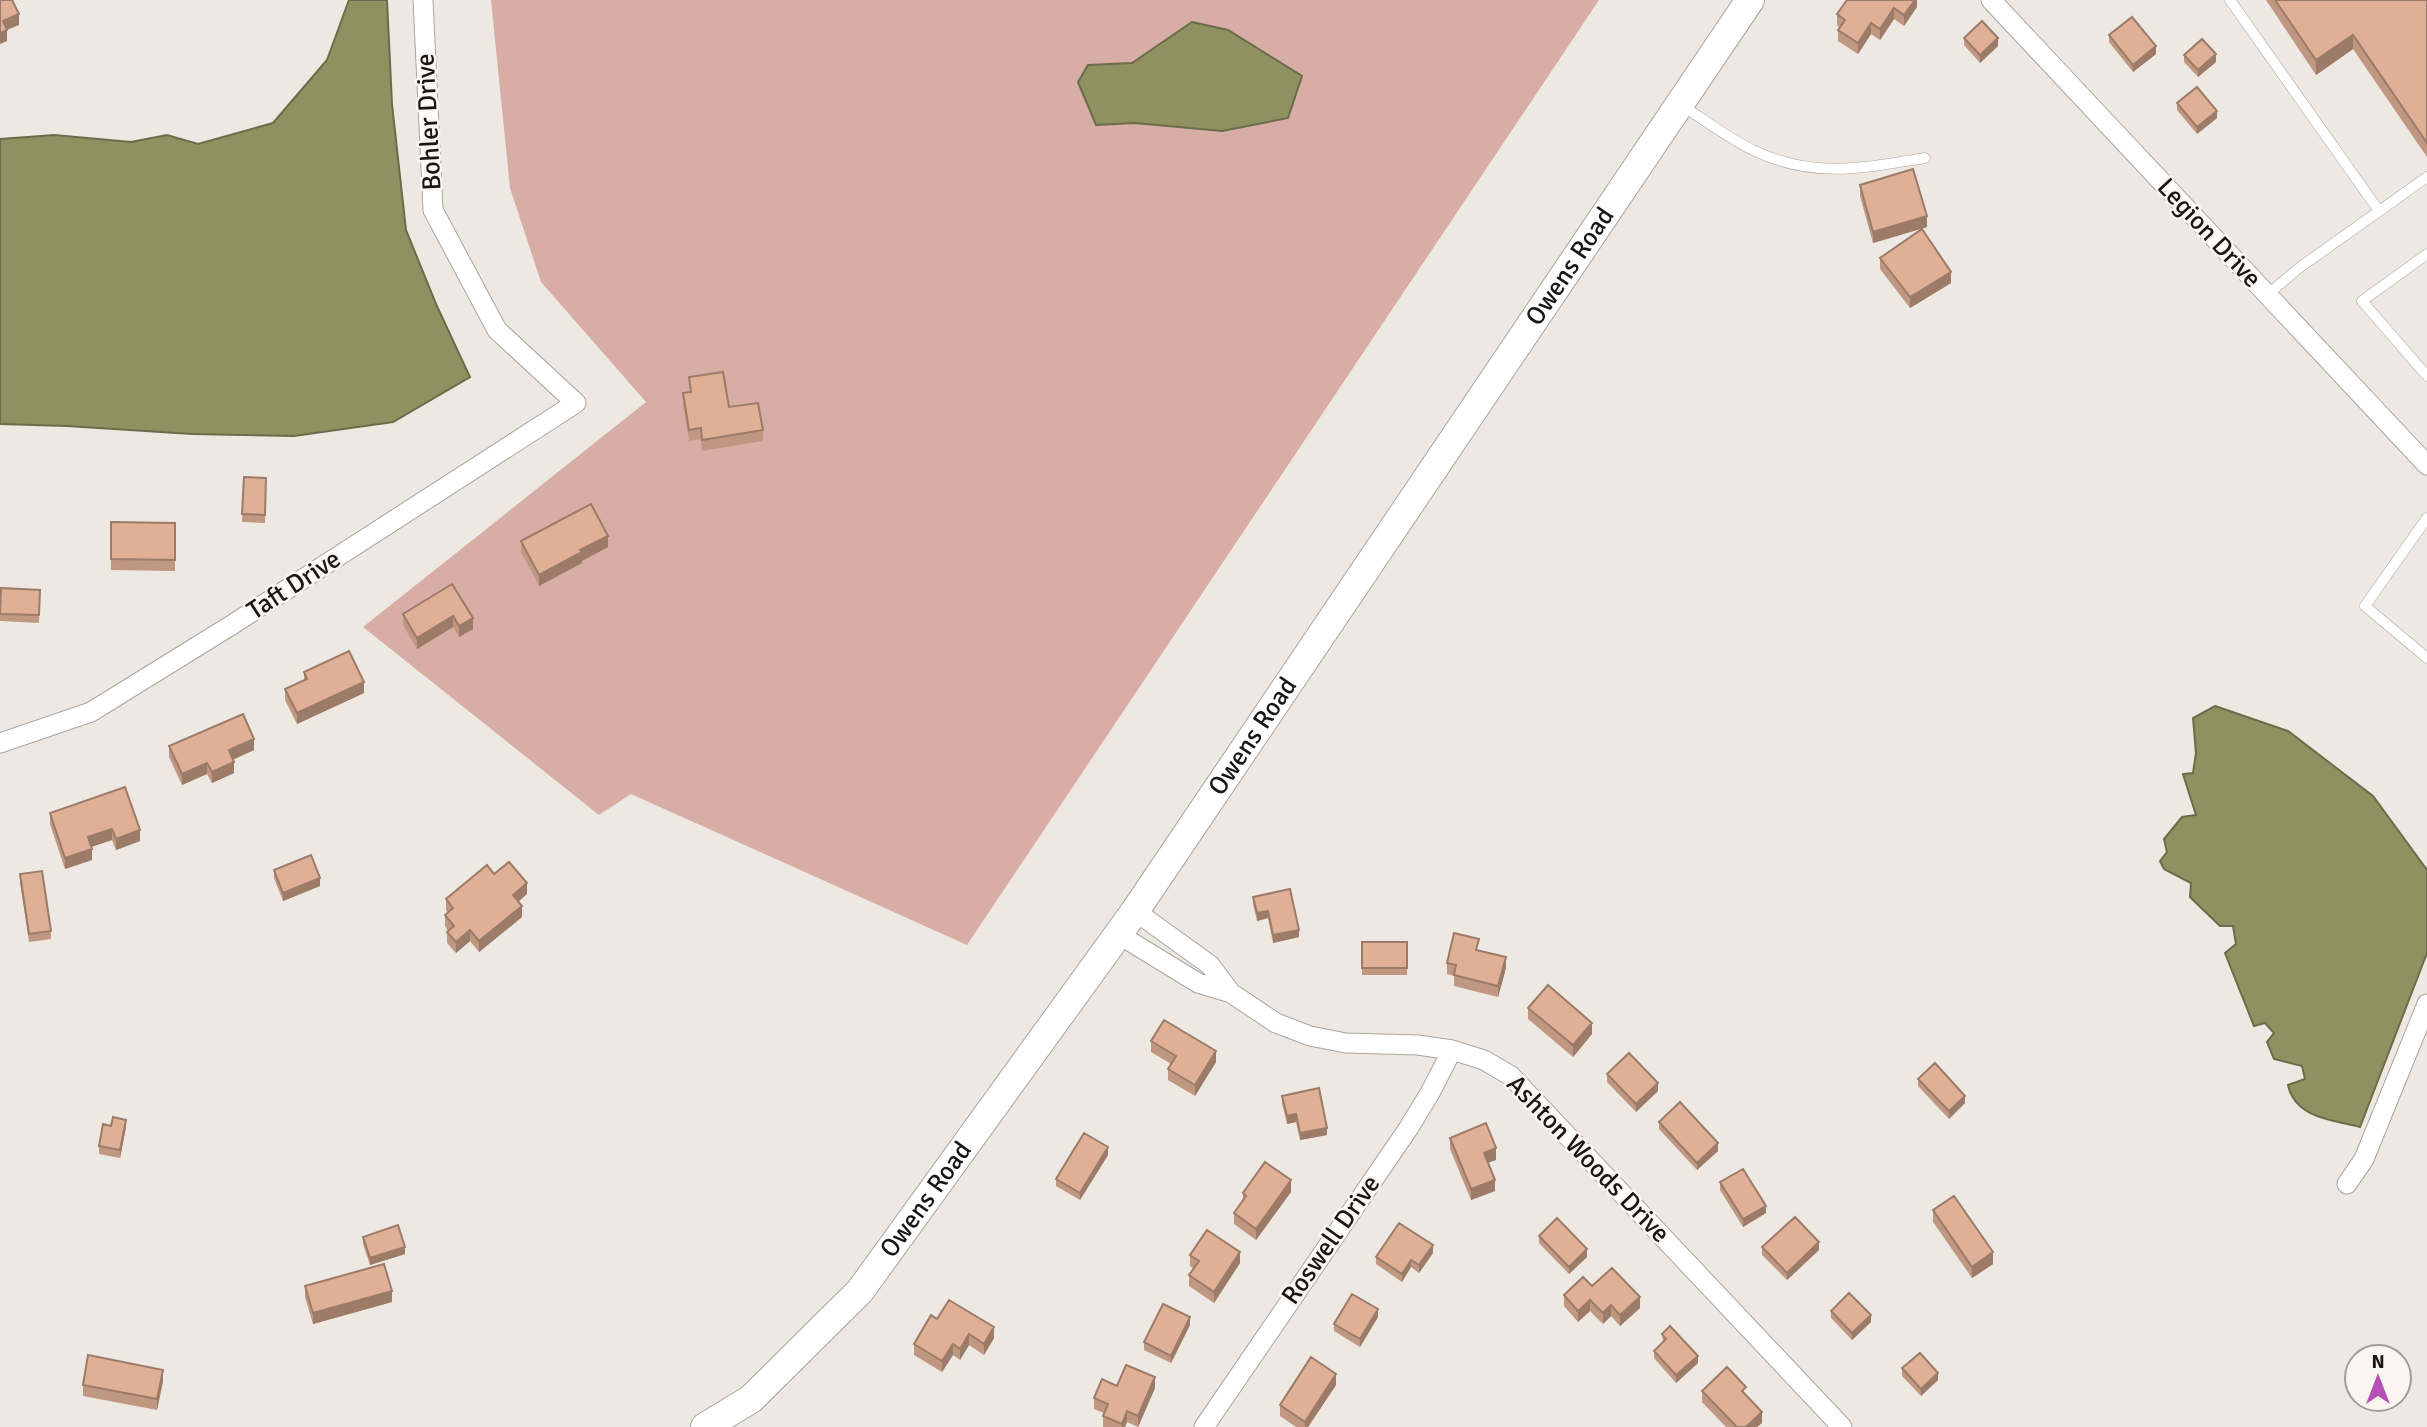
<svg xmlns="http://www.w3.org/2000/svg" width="2427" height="1427" font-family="Signika,sans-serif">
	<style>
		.green { fill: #d7ada6 }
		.water { fill: #8f9161; stroke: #6b6c4a; stroke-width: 2 }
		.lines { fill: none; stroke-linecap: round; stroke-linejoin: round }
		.lane-casing { stroke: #a9a59f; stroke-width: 11 }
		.street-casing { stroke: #a9a59f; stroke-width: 21 }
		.secondary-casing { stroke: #a9a59f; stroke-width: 30 }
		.lane { stroke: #fff; stroke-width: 10 }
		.street { stroke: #fff; stroke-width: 19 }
		.secondary { stroke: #fff; stroke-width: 28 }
		.wall { fill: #c09781 }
		.shaded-wall { fill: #9c7b69 }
		.building { fill: #dfb096; stroke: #9c7b69; stroke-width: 2 }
		.labels { text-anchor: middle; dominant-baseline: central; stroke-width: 5; stroke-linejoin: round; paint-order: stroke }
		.street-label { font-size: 26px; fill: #181614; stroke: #faf5ef }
	</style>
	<rect width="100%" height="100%" fill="#ede8e2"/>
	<!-- green -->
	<path class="green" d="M491 0H1599L967 945 631 794 599 815 363 627 646 402 541 282 510 188Z"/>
	<!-- water -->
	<path class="water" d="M349 0H387L392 104 406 230 436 304 470 377 393 422 294 436 192 434 67 426 0 424V139L54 135 131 142 167 135 198 144 273 123 327 60Z
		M1192 22 1228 30 1302 76 1288 118 1222 131 1135 123 1096 125 1078 82 1088 65 1132 63Z
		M2215 706 2288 731 2373 796 2427 870V953L2360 1127C2333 1120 2295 1118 2288 1085L2305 1079 2302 1066 2274 1059 2267 1042 2274 1033 2265 1023 2254 1026 2225 953 2236 944 2233 926H2220L2190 897 2191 883 2164 869 2160 861 2167 852 2164 839 2182 817 2196 815 2183 774 2193 773 2196 753 2193 718Z"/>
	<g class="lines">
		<!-- lane casing -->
		<g class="lane-casing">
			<path id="lane" d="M2230 0 2379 211
				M1681 105C1705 120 1729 139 1755 151 1814 179 1863 168 1925 158
				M2427 254 2362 301 2427 376
				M2267 295 2299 268 2427 177
				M2427 518 2365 606 2427 658"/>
		</g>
		<!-- street casing -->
		<g class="street-casing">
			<path id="street" d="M1991 0 2427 465
				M0 743 91 712 230 626 576 403 497 330 433 210 423 0
				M1135 911 1210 965 1231 993
				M1118 934 1198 983 1231 993 1276 1023 1310 1036 1346 1043 1418 1045 1452 1050 1484 1060 1511 1076 1842 1427
				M2347 1184 2364 1159 2427 1004
				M1204 1427 1408 1129 1430 1093 1452 1050"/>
		</g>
		<!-- secondary casing -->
		<g class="secondary-casing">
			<g id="secondary">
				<path id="s1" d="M705 1427 751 1399 860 1291 1135 911 1750 0"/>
			</g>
		</g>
		<!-- lane -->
		<use href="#lane" class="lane"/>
		<!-- street -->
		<use href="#street" class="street"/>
		<!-- secondary -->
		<use href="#secondary" class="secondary"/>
	</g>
	<!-- wall -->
	<path class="wall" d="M1917 0V7L1904 26 1894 19 1880 40 1871 34 1858 54 1838 41V30L1839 27 1837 25V14Z
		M2266 0H2427V157L2353 49 2316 75Z
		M2109 35 2156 54 2133 72 2109 42Z
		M1964 38 1998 46 1980 63 1964 45Z
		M2184 55 2216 62 2198 77 2184 62Z
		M2177 103 2217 118 2197 134 2177 110Z
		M1860 185 1927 227 1873 243 1860 196Z
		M1880 258 1951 283 1910 308 1880 269Z
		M689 377 729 407 763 430V441L702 451 701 439 689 441 683 404V393L690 392Z
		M244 477 266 478 265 523 242 522Z
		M111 522 175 523V571L111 570Z
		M521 541 608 547 582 561V563L539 586 521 552Z
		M40 590 39 623 0 621V605Z
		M403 614 473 618V629L459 637 453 627 417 649 403 625Z
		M304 672 364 693 297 724 285 700V689L304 681Z
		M169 746 254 750 233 760 234 773 212 783 207 774 182 785 169 757Z
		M125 787 140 841 116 850 112 840 91 847 92 860 65 869 50 824V813Z
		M274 870 320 886 283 901 274 878Z
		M20 874 51 931V939L29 942 20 882Z
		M494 874 527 894 518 902 522 917 479 952 470 941 456 953 447 943V932L448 931 445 926V915L448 913 446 910V899Z
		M1253 897 1299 937 1273 943 1268 918 1257 921 1253 904Z
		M1362 942H1407V975H1362Z
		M1479 950 1506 968 1498 997 1454 986V976L1447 974V963Z
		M1528 1008 1592 1034 1573 1057 1528 1019Z
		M1151 1041 1216 1062 1195 1096 1168 1080V1069L1171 1064 1151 1052Z
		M1607 1074 1658 1091 1636 1112 1607 1082Z
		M1918 1079 1965 1103 1949 1119 1918 1086Z
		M1282 1096 1327 1135 1300 1140 1296 1122 1287 1124 1282 1103Z
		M1659 1122 1718 1151 1697 1170 1659 1129Z
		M111 1126 126 1127 120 1158 99 1154V1146Z
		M1450 1138 1496 1160 1488 1163 1495 1191 1471 1200 1450 1149Z
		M1108 1155 1080 1200 1056 1186V1179Z
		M1720 1182 1766 1213 1743 1227 1720 1190Z
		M1291 1192 1256 1240 1234 1224V1213L1243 1201V1193Z
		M1933 1210 1993 1264 1972 1278 1933 1222Z
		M1539 1236 1587 1257 1569 1274 1539 1243Z
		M363 1237 405 1254 370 1265 363 1244Z
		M1762 1247 1819 1250 1787 1280 1762 1255Z
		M1433 1253 1419 1273 1411 1267 1402 1282 1376 1264V1257Z
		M1190 1255 1240 1263 1214 1303 1189 1286V1275L1194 1269 1190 1266Z
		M305 1286 392 1302 313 1324 305 1297Z
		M1592 1286 1640 1308 1620 1326 1611 1316 1603 1324 1590 1311 1578 1322 1564 1306V1295Z
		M1831 1311 1871 1322 1852 1340 1831 1318Z
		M1378 1317 1360 1347 1334 1331V1324Z
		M937 1319 994 1338 984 1355 969 1345 960 1360 953 1355 942 1372 914 1355V1344Z
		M1190 1325 1171 1363 1144 1350V1342Z
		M1662 1334 1698 1363 1676 1383 1654 1358V1351L1663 1343Z
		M1902 1368 1938 1380 1921 1396 1902 1376Z
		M163 1381 157 1410 83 1396V1385Z
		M1336 1385 1308 1427H1296L1280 1416V1405Z
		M1117 1386 1155 1388 1138 1427 1127 1422 1125 1427H1103V1416L1104 1413 1094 1409V1398Z
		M1702 1391 1746 1396 1762 1423 1757 1427H1726L1702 1402Z"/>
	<!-- shaded-wall -->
	<path class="shaded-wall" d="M1915 0H1917V7L1904 26V15Z
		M1894 8V19L1880 40V29Z
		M19 14V25L7 30V41L0 44V33L3 21Z
		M1871 23V34L1858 54V43Z
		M2353 35V49L2316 75V60Z
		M1998 38V46L1980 63V55Z
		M2156 46V54L2133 72V65Z
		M2216 54V62L2198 77V70Z
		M2217 111V118L2197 134V127Z
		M1927 216V227L1873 243V232Z
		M1951 272V283L1910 308V297Z
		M608 536V547L582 561V563L539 586V575L580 550Z
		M453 616V627L417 649V638Z
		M473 618V629L459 637V626Z
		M364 682V693L297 724V713Z
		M254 739V750L229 761V750Z
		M234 762V773L212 783V772Z
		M207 763V774L182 785V774Z
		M112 829V840L88 848V837Z
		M140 830V841L116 850V839Z
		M92 849V860L65 869V858Z
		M320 878V886L283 901V893Z
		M527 883V894L513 906V895Z
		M522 906V917L479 952V941Z
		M1268 911V918L1257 921V913Z
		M470 930V941L456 953V942Z
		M1299 930V937L1273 943V935Z
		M1506 957V968L1498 997V986Z
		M1592 1023V1034L1573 1057V1045Z
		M1216 1051V1062L1195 1096V1085Z
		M1658 1083V1091L1636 1112V1104Z
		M1965 1096V1103L1949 1119V1111Z
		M1296 1114V1122L1287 1124V1116Z
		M126 1120V1127L120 1158V1150Z
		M1327 1128V1135L1300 1140V1133Z
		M1718 1143V1151L1697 1170V1163Z
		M1108 1147V1155L1080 1200V1193Z
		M1496 1148V1160L1484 1164V1153Z
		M1291 1180V1192L1256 1240V1229Z
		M1495 1180V1191L1471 1200V1189Z
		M1766 1206V1213L1743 1227V1219Z
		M1819 1242V1250L1787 1280V1273Z
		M1433 1245V1253L1419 1273V1265Z
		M405 1247V1254L370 1265V1258Z
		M1587 1249V1257L1569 1274V1267Z
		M1240 1252V1263L1214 1303V1292Z
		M1993 1252V1264L1972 1278V1267Z
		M1411 1260V1267L1402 1282V1274Z
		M392 1291V1302L313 1324V1313Z
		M1640 1297V1308L1620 1326V1315Z
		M1590 1300V1311L1578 1322V1311Z
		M1611 1305V1316L1603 1324V1313Z
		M1378 1309V1317L1360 1347V1339Z
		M1871 1315V1322L1852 1340V1333Z
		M1190 1317V1325L1171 1363V1356Z
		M994 1327V1338L984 1355V1344Z
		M969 1334V1345L960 1360V1349Z
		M953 1344V1355L942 1372V1361Z
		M1698 1356V1363L1676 1383V1375Z
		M163 1370V1381L157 1410V1399Z
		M1938 1373V1380L1921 1396V1389Z
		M1336 1374V1385L1308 1427H1305V1422Z
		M1155 1377V1388L1138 1427V1416Z
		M1127 1411V1422L1125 1427H1122V1424Z
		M1762 1412V1423L1757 1427H1746Z"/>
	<!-- building -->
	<path class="building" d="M0 0H12L19 14 3 21 7 30 0 33Z
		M1847 0H1915L1904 15 1894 8 1880 29 1871 23 1858 43 1838 30 1845 20 1837 14Z
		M2275 0H2427V143L2353 35 2316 60Z
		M2132 17 2156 46 2133 65 2109 35Z
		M1982 21 1998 38 1980 55 1964 38Z
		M2202 39 2216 54 2198 70 2184 55Z
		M2197 87 2217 111 2197 127 2177 103Z
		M1913 169 1927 216 1873 232 1860 185Z
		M1922 229 1951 272 1910 297 1880 258Z
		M723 372 729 407 758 403 763 430 702 440 701 428 689 430 683 393 691 392 689 377Z
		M244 477 266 478 265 515 242 514Z
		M591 504 608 536 580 550 582 552 539 575 521 541Z
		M111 522 175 523V560L111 559Z
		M452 584 473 618 459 626 453 616 417 638 403 614Z
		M1 588 40 590 39 615 0 614Z
		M349 651 364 682 297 713 285 689 307 679 304 672Z
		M243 714 254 739 229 750 234 762 212 772 207 763 182 774 169 746Z
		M125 787 140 830 116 839 112 829 88 837 92 849 65 858 50 813Z
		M311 855 320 878 283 893 274 870Z
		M509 862 527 883 513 895 522 906 479 941 470 930 456 942 447 932 454 926 445 915 453 908 446 899 487 865 494 874Z
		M42 871 51 931 29 934 20 874Z
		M1290 889 1299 930 1273 935 1268 911 1257 913 1253 897Z
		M1454 933 1479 939 1476 950 1506 957 1498 986 1454 975 1456 965 1447 963Z
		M1362 942H1407V968H1362Z
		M1548 985 1592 1023 1573 1045 1528 1008Z
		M1164 1020 1216 1051 1195 1085 1168 1069 1176 1056 1151 1041Z
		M1629 1053 1658 1083 1636 1104 1607 1074Z
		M1935 1063 1965 1096 1949 1111 1918 1079Z
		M1319 1088 1327 1128 1300 1133 1296 1114 1287 1116 1282 1096Z
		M1680 1102 1718 1143 1697 1163 1659 1122Z
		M113 1117 126 1120 120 1150 99 1146 103 1124 111 1126Z
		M1486 1123 1496 1148 1484 1153 1495 1180 1471 1189 1450 1138Z
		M1084 1133 1108 1147 1080 1193 1056 1179Z
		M1265 1162 1291 1180 1256 1229 1234 1213 1246 1196 1243 1193Z
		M1743 1169 1766 1206 1743 1219 1720 1182Z
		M1954 1196 1993 1252 1972 1267 1933 1210Z
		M1795 1217 1819 1242 1787 1273 1762 1247Z
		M1557 1218 1587 1249 1569 1267 1539 1236Z
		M1399 1223 1433 1245 1419 1265 1411 1260 1402 1274 1376 1257Z
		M398 1225 405 1247 370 1258 363 1237Z
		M1207 1230 1240 1252 1214 1292 1189 1275 1199 1261 1190 1255Z
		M384 1264 392 1291 313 1313 305 1286Z
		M1612 1268 1640 1297 1620 1315 1611 1305 1603 1313 1590 1300 1578 1311 1564 1295 1583 1277 1592 1286Z
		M1849 1293 1871 1315 1852 1333 1831 1311Z
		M1352 1294 1378 1309 1360 1339 1334 1324Z
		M949 1300 994 1327 984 1344 969 1334 960 1349 953 1344 942 1361 914 1344 931 1315 937 1319Z
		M1163 1304 1190 1317 1171 1356 1144 1342Z
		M1670 1326 1698 1356 1676 1375 1654 1351 1666 1339 1662 1334Z
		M1920 1353 1938 1373 1921 1389 1902 1368Z
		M88 1355 163 1370 157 1399 83 1385Z
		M1311 1357 1336 1374 1305 1422 1280 1405Z
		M1126 1365 1155 1377 1138 1416 1127 1411 1122 1424 1103 1416 1108 1404 1094 1398 1102 1379 1117 1386Z
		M1727 1367 1746 1387 1742 1391 1762 1412 1746 1427H1737L1702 1391Z"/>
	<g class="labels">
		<!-- street labels -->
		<g class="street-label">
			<text transform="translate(429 122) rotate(-93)">Bohler Drive</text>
			<text transform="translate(2209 233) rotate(47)">Legion Drive</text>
			<text stroke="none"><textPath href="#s1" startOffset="1454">Owens Road</textPath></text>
			<text transform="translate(294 585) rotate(-33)">Taft Drive</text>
			<text stroke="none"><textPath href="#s1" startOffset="887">Owens Road</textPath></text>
			<text transform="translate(1588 1159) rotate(46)">Ashton Woods Drive</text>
			<text stroke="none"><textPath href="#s1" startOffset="320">Owens Road</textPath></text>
			<text transform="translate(1331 1240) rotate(-55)">Roswell Drive</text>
		</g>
	</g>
	<!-- north arrow -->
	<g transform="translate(2378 1378)"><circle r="33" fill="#faf5ef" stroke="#a09c97" stroke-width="2"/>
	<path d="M0-5L12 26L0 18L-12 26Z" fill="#b750b4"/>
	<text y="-10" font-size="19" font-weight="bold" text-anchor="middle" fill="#181614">N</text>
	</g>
</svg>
